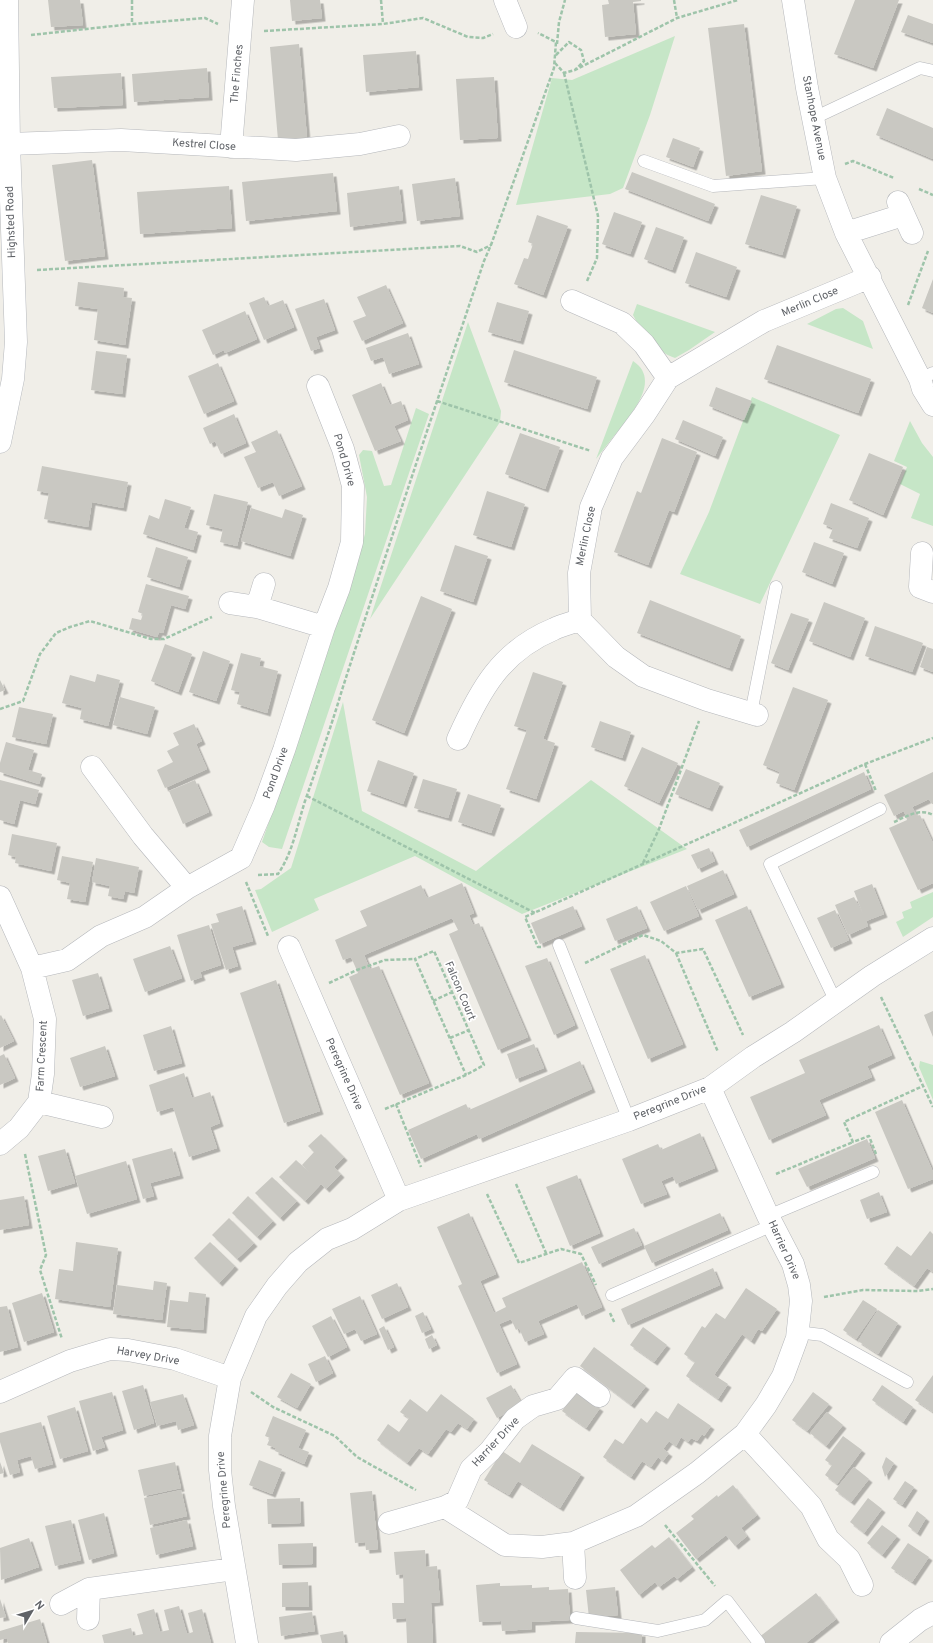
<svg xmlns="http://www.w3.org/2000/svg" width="933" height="1643" font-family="Overpass,sans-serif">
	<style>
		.green { fill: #c6e6c7 }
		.building { fill: #c9c8c2; filter: url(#shadow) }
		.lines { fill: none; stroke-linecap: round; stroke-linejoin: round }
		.lane-casing { stroke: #b5b7bb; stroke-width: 13 }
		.street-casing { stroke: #b5b7bb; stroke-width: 23 }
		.secondary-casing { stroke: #b6b9be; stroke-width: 23 }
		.path { stroke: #9ec4aa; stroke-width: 2.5; stroke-dasharray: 4 2; stroke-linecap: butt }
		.lane { stroke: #fff; stroke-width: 12 }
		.street { stroke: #fff; stroke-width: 22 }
		.secondary { stroke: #fff; stroke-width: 22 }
		.labels { text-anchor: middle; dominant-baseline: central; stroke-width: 3.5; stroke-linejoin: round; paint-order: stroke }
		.street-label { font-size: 11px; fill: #5f6267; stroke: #fff }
	</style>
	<defs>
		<filter id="shadow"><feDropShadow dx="3.5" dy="3.5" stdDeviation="0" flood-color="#0004"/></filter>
	</defs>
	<rect width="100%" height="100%" fill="#f0eee8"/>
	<!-- green -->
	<path class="green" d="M675 36 650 115 623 188 610 194 516 205 552 78 572 80Z
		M637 304 715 332 689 350 675 358C655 351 642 333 633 315Z
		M843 308 863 321 873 349 807 324 836 309Z
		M468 322 501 411 500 422 370 619Z
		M633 361C661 379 633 412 619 430 611 439 604 449 596 459Z
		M752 397 840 435 760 604 680 574 709 512Z
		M416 408 429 414 282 849 269 847 262 842 331 641 365 534 367 497 359 455 363 450 372 451 384 486 391 485Z
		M910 421 922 443 933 457V526L911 518 920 494 900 484 907 467 894 461Z
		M343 702 362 811 476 871 591 780 687 849 522 914 415 856 314 899 319 910 272 932 255 890 261 889 291 868Z
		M933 892V917L903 937 896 922 904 918 902 912 912 908 910 902Z
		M920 1061 933 1065V1100L919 1067Z"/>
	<!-- building -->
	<path class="building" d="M48 0H80L83 25 51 27Z
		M290 0H320L322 18 292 21Z
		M608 0H641V1L633 2 636 34 605 37 602 5 609 4Z
		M855 0H899L873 68 834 54Z
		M908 15 933 24V43L901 32Z
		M744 24 762 171 726 176 708 28Z
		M299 44 307 138 278 140 270 47Z
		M416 51 419 87 366 92 363 55Z
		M207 68 209 97 134 102 132 74Z
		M121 73 123 105 54 108 51 77Z
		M494 77 498 138 460 140 456 79Z
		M887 108 933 128V159L876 135Z
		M673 138 700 148 693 167 666 157Z
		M92 160 105 256 65 261 52 165Z
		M632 172 715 204 708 221 625 189Z
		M333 173 337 211 246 221 242 182Z
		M455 178 460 216 417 221 412 184Z
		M229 186 232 228 140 234 137 192Z
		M399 186 403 220 350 227 347 193Z
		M761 195 797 206 782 255 745 244Z
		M614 212 642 222 630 254 602 244Z
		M537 215 568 226 543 295 514 284 524 258 528 259 533 244 528 242Z
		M656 227 684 237 672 270 644 259Z
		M696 252 737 267 726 297 685 283Z
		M933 279V313L922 308Z
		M78 282 124 288 123 297 132 298 125 345 94 340 98 309 75 306Z
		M386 285 403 323 362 341 353 321 366 316 357 297Z
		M264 297 268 306 283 300 294 327 264 340 249 303Z
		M324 299 335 330 316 337 320 348 311 351 295 309Z
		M497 302 529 311 520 341 488 332Z
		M245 311 257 339 225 353 224 350 213 355 202 330Z
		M408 333 419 364 389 374 383 357 371 361 366 348Z
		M777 345 871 379 858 413 764 379Z
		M514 350 597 377 587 409 504 382Z
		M96 351 127 355 122 394 91 390Z
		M218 363 234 401 204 414 188 376Z
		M381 383 390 405 401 401 408 420 394 426 401 441 375 451 352 395Z
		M716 387 752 401 744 420 709 406Z
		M234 414 246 443 221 454 215 441 210 444 203 428Z
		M683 420 723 437 715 456 675 439Z
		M277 430 302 486 279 496 273 482 258 488 244 457 256 452 251 442Z
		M520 433 560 447 545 489 505 474Z
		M662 438 697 452 674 512 669 510 648 565 614 552 637 491 641 493Z
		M869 453 903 467 883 515 849 500Z
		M42 466 128 482 123 508 92 502 88 527 44 519 49 493 37 491Z
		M487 491 525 504 511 547 473 535Z
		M214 494 248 502 237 546 220 542 223 529 206 525Z
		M165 499 191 507 184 528 198 532 193 550 143 534 149 515 159 519Z
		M831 503 869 518 857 548 829 538 833 528 823 524Z
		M251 508 282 518 285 509 303 515 290 556 241 541Z
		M814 542 844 553 832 584 802 572Z
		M455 545 488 556 473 602 440 591Z
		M156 547 188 557 179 587 147 577Z
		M146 584 189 596 185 609 171 605 163 633 159 632 157 637 129 629 132 618 141 620 143 614 138 612Z
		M421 596 452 609 404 733 372 720Z
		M650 600 741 636 729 668 637 633Z
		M824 602 865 618 850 657 809 641Z
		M791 613 809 619 788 670 771 663Z
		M875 626 923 643 912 672 865 656Z
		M165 644 192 654 178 692 151 681Z
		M927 647 933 649V672L920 667Z
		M203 651 230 661 216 701 189 692Z
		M241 653 261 658 259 666 278 671 267 713 237 704 240 692 231 690Z
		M533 672 563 682 543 739 555 743 536 799 506 789 527 730 514 726Z
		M97 674 120 680 108 726 80 719 82 708 62 703 70 675 95 682Z
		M0 680 5 690 0 692Z
		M793 687 828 700 794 790 776 783 780 772 763 765Z
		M120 697 155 707 147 734 113 725Z
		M19 707 53 714 46 744 12 737Z
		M600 721 631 732 622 758 591 747Z
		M194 724 202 741 196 744 207 769 165 788 157 770 173 762 167 751 179 745 173 733Z
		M6 742 34 750 28 770 42 774 39 784 0 772V763Z
		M642 747 678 763 659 803 624 786Z
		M378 760 414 773 403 804 367 791Z
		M686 769 720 783 709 808 675 794Z
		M864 772 871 789 747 847 739 830Z
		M933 772V804H932L929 799 912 807 917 816 920 815 933 843V883L918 890 889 828 907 820 904 811 894 816 884 795Z
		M423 779 457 789 448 818 414 808Z
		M0 780 39 790 35 804 20 800 14 824 0 820Z
		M195 780 209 812 183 824 169 791Z
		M468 794 501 805 491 833 458 822Z
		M12 834 57 843 51 871 15 863 16 857 8 855Z
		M709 848 715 861 698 869 691 855Z
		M62 856 93 862 85 902 67 899 70 883 57 880Z
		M96 858 139 867 134 893 125 891 123 899 108 896 110 886 92 882Z
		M723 870 734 894 698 910 687 886Z
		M462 883 474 913 469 915 473 925 479 923 528 1037 498 1050 449 934 458 930 452 918 364 955 370 969 379 966 429 1083 400 1095 349 977 358 973 351 957 343 960 335 940 367 926 360 911 421 885 427 898Z
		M872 884 884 914 866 921 868 926 848 935 835 905 854 897 863 914 854 891Z
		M686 886 699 916 664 931 650 902Z
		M242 906 253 941 232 947 238 966 226 970 211 924 219 922 216 914Z
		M573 906 582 926 540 944 531 923Z
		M637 906 647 928 615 941 606 919Z
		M747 906 781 984 749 997 715 920Z
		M835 910 849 940 831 948 817 918Z
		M209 925 221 965 200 972 202 977 191 981 177 935Z
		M170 946 182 978 145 992 133 959Z
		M645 955 683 1044 648 1059 610 969Z
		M547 958 575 1025 554 1035 525 966Z
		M98 973 109 1008 83 1016 72 980Z
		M276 980 320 1111 284 1123 240 993Z
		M933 1011V1037L924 1015Z
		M1 1015 14 1041 0 1048V1016Z
		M879 1025 892 1055 867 1066 872 1077 819 1100 826 1115 769 1140 750 1097 805 1073 799 1060Z
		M171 1026 182 1063 154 1071 143 1035Z
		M534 1044 544 1068 516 1079 507 1054Z
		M105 1046 115 1076 80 1087 70 1058Z
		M4 1054 15 1078 0 1085V1056Z
		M580 1061 592 1089 479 1139 477 1134 421 1159 408 1130 466 1104 469 1110Z
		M184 1073 192 1098 210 1092 220 1123 210 1127 217 1148 189 1157 173 1107 157 1112 149 1085Z
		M902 1100 933 1172V1179L908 1189 875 1112Z
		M700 1133 715 1168 676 1184 673 1176 661 1181 667 1194 641 1204 622 1159 658 1144 661 1150Z
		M321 1134 344 1157 334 1167 341 1174 326 1189 321 1184 305 1201 279 1177 296 1160 310 1173 302 1165 314 1152 308 1146Z
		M867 1139 875 1158 807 1187 798 1169Z
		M172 1148 180 1175 150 1183 154 1196 143 1199 132 1159Z
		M65 1149 75 1183 48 1191 38 1156Z
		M126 1161 137 1199 87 1214 75 1176Z
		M577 1175 600 1233 570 1246 546 1187Z
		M272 1177 297 1201 280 1218 255 1193Z
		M879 1192 887 1212 867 1219 860 1200Z
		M24 1196 29 1225 0 1230V1200Z
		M248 1196 273 1221 257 1237 232 1213Z
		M469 1213 496 1274 480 1281 494 1313 506 1307 502 1298 582 1262 602 1307 582 1316 577 1304 538 1321 544 1334 525 1342 519 1328 516 1330 511 1319 499 1324 517 1364 497 1373 458 1286 462 1284 437 1227Z
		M720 1213 728 1230 652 1263 644 1246Z
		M229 1218 254 1243 237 1259 212 1235Z
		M634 1228 642 1245 599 1264 591 1247Z
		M930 1231 933 1234V1272L927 1268 914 1286 884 1264 897 1246 911 1256Z
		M76 1242 118 1248 110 1307 55 1299 59 1269 73 1271Z
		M210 1242 235 1266 219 1283 194 1258Z
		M713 1268 720 1285 628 1325 621 1309Z
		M154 1281 167 1283 162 1320 113 1314 117 1285 153 1290Z
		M397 1283 408 1307 382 1319 371 1295Z
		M746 1288 777 1309 762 1331 758 1329 751 1341 742 1334 714 1375 728 1384 718 1399 686 1376 695 1362 684 1354 702 1326 705 1328 716 1313 725 1319Z
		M189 1292 206 1294 203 1330 167 1327 170 1300 188 1302Z
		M42 1293 54 1332 24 1342 12 1303Z
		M360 1296 377 1334 361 1341 355 1329 344 1334 332 1309Z
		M863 1300 877 1309 856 1339 843 1330Z
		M7 1306 18 1347 0 1352V1307Z
		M878 1310 898 1323 878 1354 858 1341Z
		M423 1312 431 1329 422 1333 415 1316Z
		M331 1316 347 1347 328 1357 312 1326Z
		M384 1326 394 1347 388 1350 379 1329Z
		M643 1327 667 1345 654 1362 630 1345Z
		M432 1335 437 1345 429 1349 425 1339Z
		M594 1347 646 1386 631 1405 580 1366Z
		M325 1356 333 1373 316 1382 308 1364Z
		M291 1373 311 1384 297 1408 277 1397Z
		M933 1375V1412L915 1400Z
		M143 1385 154 1423 134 1430 122 1391Z
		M511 1385 522 1404 497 1418 486 1398Z
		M882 1385 913 1407 903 1422 872 1400Z
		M576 1391 600 1408 586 1428 562 1411Z
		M112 1392 123 1430 101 1437 105 1447 93 1451 79 1401Z
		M813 1392 829 1404 807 1431 792 1420Z
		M183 1394 194 1425 178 1430 176 1421 157 1426 150 1402Z
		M441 1394 474 1419 467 1429 458 1423 451 1432 446 1429 428 1454 419 1448 407 1463 377 1440 388 1424 399 1432 409 1418 400 1412 410 1399 427 1412Z
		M678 1403 711 1426 704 1436 702 1434 697 1441 691 1438 688 1442 681 1437 676 1446 669 1441 663 1449 669 1453 663 1461 658 1457 651 1467 642 1461 631 1477 603 1457 615 1439 623 1444 641 1418 647 1423 656 1411 668 1419Z
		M75 1407 88 1451 60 1459 47 1416Z
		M827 1412 843 1425 826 1446 810 1433Z
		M273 1416 306 1430 298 1448 309 1452 304 1464 275 1451 276 1448 267 1445 270 1438 265 1436Z
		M41 1422 53 1464 35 1469 31 1456 17 1460 20 1472 10 1475 0 1442V1433Z
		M843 1436 862 1450 837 1484 825 1475 832 1465 825 1460Z
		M532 1444 581 1474 560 1508 518 1481 509 1495 484 1480 502 1451 520 1463Z
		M886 1457 894 1463 885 1477 882 1467Z
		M259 1460 282 1469 272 1494 249 1485Z
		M0 1462 4 1473 0 1474Z
		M175 1462 181 1488 144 1496 138 1470Z
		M854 1467 869 1479 851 1502 835 1490Z
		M905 1481 914 1487 902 1505 893 1499Z
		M733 1485 757 1515 741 1528 747 1536 735 1546 726 1535 696 1559 676 1533 694 1519 691 1516 717 1495 718 1497Z
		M181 1490 187 1516 150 1525 144 1498Z
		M372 1491 378 1549 366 1550 365 1542 355 1543 350 1493Z
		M300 1498 301 1523 268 1524 267 1499Z
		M868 1498 882 1509 864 1533 850 1522Z
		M917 1511 926 1518 917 1533 908 1526Z
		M104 1513 114 1553 89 1560 78 1520Z
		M71 1520 81 1560 55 1566 45 1526Z
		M187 1520 193 1546 156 1555 150 1528Z
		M882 1525 897 1536 882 1555 867 1543Z
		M669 1537 692 1567 677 1579 674 1576 659 1587 655 1582 639 1595 620 1570 652 1545 655 1548Z
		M29 1538 39 1567 1 1580 0 1548Z
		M313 1543V1564L279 1565 278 1544Z
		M908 1543 929 1557 912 1582 891 1568Z
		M425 1550 426 1567 437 1566 440 1602 431 1603 433 1643H407L406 1618 393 1619 392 1603H404L403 1574 396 1575 394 1552Z
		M308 1582 309 1607H282V1583Z
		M500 1583V1586L532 1585V1588L549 1587V1590L568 1589 570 1620 532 1622V1629L502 1631 501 1621 479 1622 476 1585Z
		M615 1587 618 1615 589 1618 586 1590Z
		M816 1593 836 1619 806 1643H762L758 1638Z
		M0 1599 6 1617 0 1618Z
		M179 1606 187 1634 193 1632 188 1613 202 1609 211 1643H104L102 1635 131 1628 133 1636 143 1634 137 1614 154 1609 160 1632 169 1630 164 1610Z
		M312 1612 315 1631 281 1636 279 1617Z
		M40 1619 47 1643H8L7 1638 0 1640V1631Z
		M343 1631 345 1643H322L320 1635Z
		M576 1632 642 1633V1643H575Z"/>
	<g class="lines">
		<!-- lane casing -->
		<g class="lane-casing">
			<path id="lane" d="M814 118 920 68 933 71
				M644 161 713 186 825 178
				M920 379 933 373
				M751 713 776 587
				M559 945 629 1120
				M836 1002 770 864 880 809
				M768 1216 873 1172
				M612 1295 773 1225
				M797 1332 822 1335 907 1382
				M576 1618 658 1631 705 1620 727 1601 759 1643"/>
		</g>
		<!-- street casing -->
		<g class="street-casing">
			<path id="street" d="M505 0 516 27
				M793 0 807 88 825 178 846 233 920 379 923 389 933 405
				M9 144 121 140 296 150 360 144 399 136
				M231 147 243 0
				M898 202 912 233
				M846 233 903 215
				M572 301 622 323 644 344 668 378
				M922 553 920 587 933 592
				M230 603 257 607 324 627
				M257 607 264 584
				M757 715 707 700 643 676 616 657 580 620 579 573 591 507 612 458 644 415 668 378 764 321 870 277
				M458 739C480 690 501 651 554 629 562 625 571 623 580 620
				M92 767 143 836 187 888
				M0 897 32 968 45 1019 43 1074 39 1102 19 1128 0 1144
				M289 947 399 1200
				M32 968 67 960 101 936 145 917 187 888 241 858 264 805 284 750 324 627 339 588 352 542 353 486 343 449 318 386
				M39 1102 102 1117
				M0 1392 70 1361 110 1349 128 1350 175 1359 230 1378
				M745 1434 811 1506 828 1539 849 1559 862 1585
				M445 1507 505 1545 542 1547 573 1543 636 1516 697 1473 745 1434 766 1405 783 1376 797 1338 801 1301 799 1285 793 1264 768 1216 710 1088
				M389 1523 445 1507 457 1501 471 1469 490 1451 515 1419 533 1406 557 1399 575 1378 599 1396
				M573 1543 575 1578
				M61 1604 89 1589 234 1569
				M88 1619 89 1589
				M247 1643 224 1506 220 1470V1436L230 1378 256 1316 277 1286 298 1262 327 1239 352 1229 399 1200 629 1120 710 1088 753 1057 793 1032 872 976 933 938
				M891 1643 920 1620 933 1613"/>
		</g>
		<!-- secondary casing -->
		<g class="secondary-casing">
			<path id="secondary" d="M0 442 13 379 16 342 9 144 7 0"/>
		</g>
		<!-- path -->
		<path class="path" d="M132 0V23
			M381 0 383 24
			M674 0 677 18
			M264 31 383 24 423 18 468 37 483 38 493 34
			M31 35 132 24 205 18 218 24
			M557 44 559 22 565 0
			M556 55 569 42 581 50 584 61 575 70
			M555 63 564 73 575 70 677 18 738 0
			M564 73 598 216 597 258 587 281
			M845 164 853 161 894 178
			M919 189 933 195
			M37 270 460 246 477 252 491 245
			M908 305 928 251
			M437 401 591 451
			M0 709 23 701 40 654 56 633 70 627 90 621 151 639H164L212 617
			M865 764 876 791
			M307 796 535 913
			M894 822C907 816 920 808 933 815
			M643 863 659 829 699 721
			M258 875 278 874C293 852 297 826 305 801 318 764 331 727 342 690 388 547 436 404 484 261L491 245 554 68 556 42 538 33
			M246 882 268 936
			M541 947H538L525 917 865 764 933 738
			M676 953 718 1052
			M585 963 643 935 661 941 676 953 703 949 743 1035
			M329 983 357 970 385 960 415 959
			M881 997 933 1107
			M433 1001 452 992
			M450 1038 469 1030
			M396 1104 421 1167
			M385 1109 466 1075 484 1065 434 951 415 959 466 1075
			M25 1154 46 1255 40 1270 62 1339
			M876 1154 869 1136 853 1142 844 1122 923 1086
			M776 1174 853 1142
			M516 1184 546 1253
			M487 1194 519 1263 561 1249 581 1254 596 1285
			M824 1297 863 1290 918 1291 933 1289
			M610 1313 615 1324
			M251 1392 273 1407 335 1436 357 1457 416 1490
			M665 1525 715 1586"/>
		<!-- lane -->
		<use href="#lane" class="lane"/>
		<!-- street -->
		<use href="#street" class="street"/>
		<!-- secondary -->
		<use href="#secondary" class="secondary"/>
	</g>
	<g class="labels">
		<!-- street labels -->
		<g class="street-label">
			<text transform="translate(237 74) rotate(-85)">The Finches</text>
			<text transform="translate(814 118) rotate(79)">Stanhope Avenue</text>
			<text transform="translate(204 145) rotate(4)">Kestrel Close</text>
			<text transform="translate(11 222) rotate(-92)">Highsted Road</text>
			<text transform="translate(810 302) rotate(-23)">Merlin Close</text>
			<text transform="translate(344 460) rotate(74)">Pond Drive</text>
			<text transform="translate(586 536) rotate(-78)">Merlin Close</text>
			<text transform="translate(276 773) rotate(-70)">Pond Drive</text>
			<text transform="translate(460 991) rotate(67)">Falcon Court</text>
			<text transform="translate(42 1056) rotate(-87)">Farm Crescent</text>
			<text transform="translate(344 1074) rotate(66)">Peregrine Drive</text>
			<text transform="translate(670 1103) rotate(-22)">Peregrine Drive</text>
			<text transform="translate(784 1250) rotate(66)">Harrier Drive</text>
			<text transform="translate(148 1356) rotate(10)">Harvey Drive</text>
			<text transform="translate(496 1442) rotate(-47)">Harrier Drive</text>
			<text transform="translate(224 1490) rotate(-95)">Peregrine Drive</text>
		</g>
	</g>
	<!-- north arrow -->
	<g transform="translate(32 1611) rotate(52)" stroke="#ffffff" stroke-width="3" paint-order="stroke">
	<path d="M0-3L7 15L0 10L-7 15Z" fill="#5f6267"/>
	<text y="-6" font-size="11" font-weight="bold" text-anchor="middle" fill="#5f6267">N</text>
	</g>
</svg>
